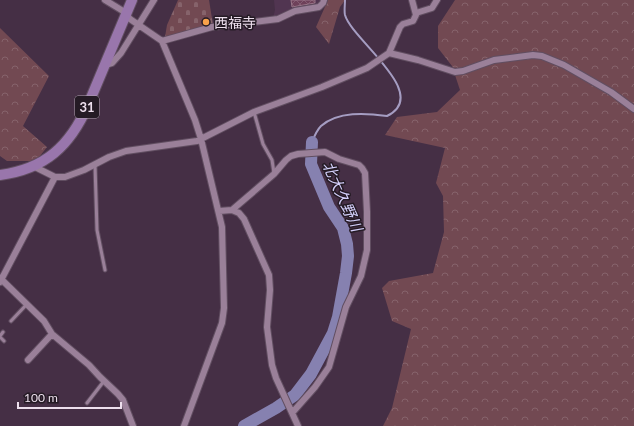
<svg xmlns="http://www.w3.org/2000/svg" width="634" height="426" font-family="Lato,'Noto Sans JP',sans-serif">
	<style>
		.built { fill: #513551 }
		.forest { fill: url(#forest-crowns) }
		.cemetery { fill: url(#cemetery-stones) }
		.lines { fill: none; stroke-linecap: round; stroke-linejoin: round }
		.stream { stroke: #a59dc2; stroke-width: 2 }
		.river { stroke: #8681b0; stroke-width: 12 }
		.building { fill: url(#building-cross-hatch); stroke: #997789 }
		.service-casing { stroke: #614e61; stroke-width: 5 }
		.minor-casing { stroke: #614e61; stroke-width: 8 }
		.primary-casing { stroke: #614e61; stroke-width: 12 }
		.service { stroke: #9a8099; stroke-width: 3 }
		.minor { stroke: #9a8099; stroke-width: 6 }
		.primary { stroke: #9976ac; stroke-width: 10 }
		.poi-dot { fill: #f8a14a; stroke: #251b25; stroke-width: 1.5 }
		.labels { text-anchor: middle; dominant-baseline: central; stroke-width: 3; stroke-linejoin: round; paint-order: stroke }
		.shield { fill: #251b25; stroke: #b1a4b1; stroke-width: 1 }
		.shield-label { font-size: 13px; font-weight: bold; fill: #eddfed }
		.poi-label { font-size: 14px; fill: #eddfed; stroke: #251b25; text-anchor: start }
		.water-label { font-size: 15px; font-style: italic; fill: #d3cffa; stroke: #251b25 }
	</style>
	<defs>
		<pattern id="forest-crowns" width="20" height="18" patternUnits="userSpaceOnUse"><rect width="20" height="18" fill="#724952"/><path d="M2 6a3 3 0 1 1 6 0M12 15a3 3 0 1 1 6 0" fill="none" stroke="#86636b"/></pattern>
		<pattern id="cemetery-stones" width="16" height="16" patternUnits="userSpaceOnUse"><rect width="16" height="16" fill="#724952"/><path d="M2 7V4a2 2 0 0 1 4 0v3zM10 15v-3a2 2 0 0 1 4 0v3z" fill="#86636b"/></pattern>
		<pattern id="building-cross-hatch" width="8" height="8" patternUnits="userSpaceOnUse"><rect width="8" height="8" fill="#6e415a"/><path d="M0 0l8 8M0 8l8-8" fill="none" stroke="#835c72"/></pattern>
	</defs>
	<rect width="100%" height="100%" fill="#452f45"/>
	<!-- built -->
	<path class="built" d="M274 0H321L318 4 273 18 275 10Z"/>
	<!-- forest -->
	<path class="forest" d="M328 0H345L340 7 329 44 316 27Z
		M455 0H634V426H383L392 408 411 329 392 321 382 288 389 281 433 273 444 232 443 196 436 183 445 148 385 135 397 117 437 112 460 90 452 66 438 48V26Z
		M0 28 49 76 23 126 47 147 36 161H7L0 156Z"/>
	<!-- cemetery -->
	<path class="cemetery" d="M178 0H209L213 25 165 37 167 25Z"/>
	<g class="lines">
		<!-- stream -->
		<path class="stream" d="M312 142C314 137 317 130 321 126 338 111 366 113 387 116 432 94 352 40 345 15 344 11 345 5 345 0"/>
		<!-- river -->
		<path class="river" d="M244 426 276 408 295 395 311 374 333 333 338 317 346 273 348 256 347 244 343 228 329 207 311 164 312 142"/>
	</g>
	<!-- building -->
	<path class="building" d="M291 0H315V3L292 7Z"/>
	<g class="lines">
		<!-- service casing -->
		<g class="service-casing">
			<path id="service" d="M254 112 263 144 272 160 274 173
				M95 165 97 230 105 270
				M11 321 27 304
				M0 336 3 332
				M0 337 4 341
				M87 403 104 381"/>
		</g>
		<!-- minor casing -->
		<g class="minor-casing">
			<path id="minor" d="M105 0 123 11 130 19 162 41 195 120 201 139 222 227 224 308 222 323 184 426
				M416 13 432 8 437 0
				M162 41 212 27 278 19 295 11 319 7 323 3 324 0
				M389 53 418 60 455 72 463 71 494 60 533 55 542 56 564 65 611 92 634 109
				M105 65 112 63 121 53 154 0
				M33 166 55 177H65L84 170 109 157 126 151 197 141 254 112 322 87 367 68 389 53 400 27 403 24 413 21 416 15 412 0
				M232 210 239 213 244 219 269 275 270 290 267 327 272 365 276 378 298 426
				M219 211 232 210 274 174 286 160 291 156 298 154 325 152 339 159 359 165 362 168 365 173 367 212V250L361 276 346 307 329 367 315 387 292 413
				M0 278 44 321 52 334 89 365 100 377 118 394 123 400 133 426
				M0 282 55 177
				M28 360 52 334"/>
		</g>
		<!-- primary casing -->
		<g class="primary-casing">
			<path id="primary" d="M0 175C45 169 70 146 88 105L132 0"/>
		</g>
		<!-- service -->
		<use href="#service" class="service"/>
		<!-- minor -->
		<use href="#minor" class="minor"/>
		<!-- primary -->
		<use href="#primary" class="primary"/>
	</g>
	<!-- markers -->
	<circle class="poi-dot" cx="206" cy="22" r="4"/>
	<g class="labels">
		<!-- shield labels -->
		<rect class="shield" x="75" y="96" width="24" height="22" rx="3"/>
		<g class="shield-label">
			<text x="87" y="107">31</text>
		</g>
		<!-- poi labels -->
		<g class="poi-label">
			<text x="214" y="22">西福寺</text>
		</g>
		<!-- water labels -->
		<g class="water-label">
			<text transform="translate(343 196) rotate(66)">北大久野川</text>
		</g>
	</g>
	<!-- scale -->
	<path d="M18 402v6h103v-6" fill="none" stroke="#eddfed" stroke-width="2"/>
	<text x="24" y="402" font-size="12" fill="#eddfed" stroke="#251b25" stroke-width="3" paint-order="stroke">100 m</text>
</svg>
